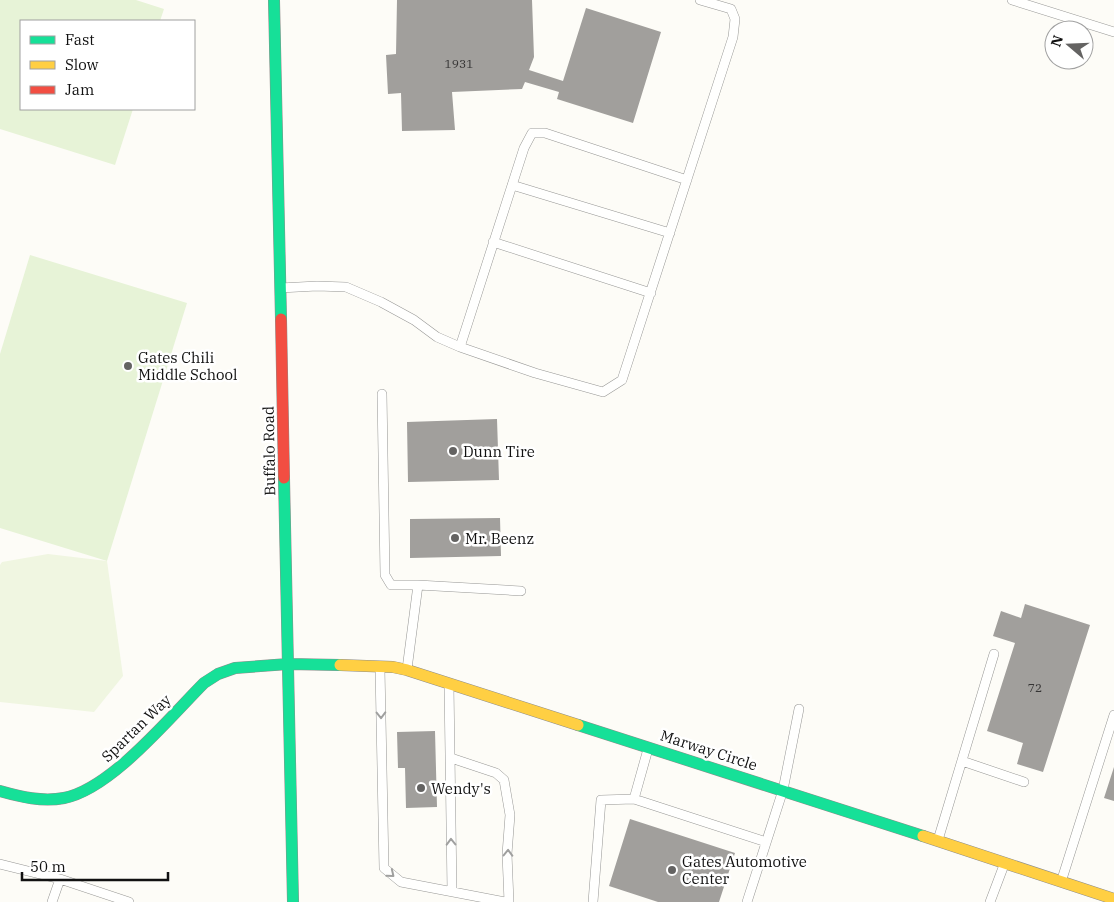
<svg xmlns="http://www.w3.org/2000/svg" width="1114" height="902" font-family="'IBM Plex Serif',serif">
	<style>
		.green { fill: #e7f3d7 }
		.pitch { fill: #f0f6e1 }
		.building { fill: #a19f9c }
		.lines { fill: none; stroke-linecap: round; stroke-linejoin: round }
		.lane-casing { stroke: #979795; stroke-width: 10 }
		.fast-casing { stroke: #8e8d8b; stroke-width: 12 }
		.slow-casing { stroke: #8e8d8b; stroke-width: 12 }
		.jam-casing { stroke: #8e8d8b; stroke-width: 12 }
		.lane { stroke: #fffffe; stroke-width: 9 }
		.fast { stroke: #16e098; stroke-width: 11 }
		.slow { stroke: #ffcf43; stroke-width: 11 }
		.jam { stroke: #f24e42; stroke-width: 11 }
		.oneway { stroke: #a0a09f }
		.poi-dot { fill: #646362; stroke: #fff; stroke-width: 2 }
		.labels { text-anchor: middle; dominant-baseline: central; stroke-width: 5; stroke-linejoin: round; paint-order: stroke }
		.number-label { font-size: 12px; fill: #353434 }
		.poi-label { font-size: 15px; fill: #111; stroke: #fff; text-anchor: start }
		.street-label { font-size: 15px; fill: #111; stroke: #fff }
	</style>
	<rect width="100%" height="100%" fill="#fdfcf7"/>
	<!-- green -->
	<path class="green" d="M0 0H136L164 9 160 21H21V109H133L115 165 0 129Z
		M30 255 187 303 107 561 0 528V354Z"/>
	<!-- pitch -->
	<path class="pitch" d="M48 554 107 561 123 676 94 712 0 702V565L2 562Z"/>
	<!-- building -->
	<path class="building" d="M397 0H532L534 57 529 70 563 81 586 8 661 32 633 123 557 99 559 92 525 82 522 89 452 92 455 130 402 131 401 93 388 94 386 55 396 54Z
		M497 419 499 480 408 482 407 422Z
		M500 518 501 556 410 558V519Z
		M1025 604 1090 625 1043 772 1017 764 1023 743 987 731 1015 643 993 636 1001 611 1021 618Z
		M435 731 437 807 406 808 405 768H398L397 732Z
		M1114 767V801L1104 798Z
		M630 819 735 853 719 902H658L609 886Z"/>
	<g class="lines">
		<!-- lane casing -->
		<g class="lane-casing">
			<path id="lane" d="M1012 0 1114 32
				M512 185 670 233
				M493 242 651 293
				M280 288 317 286 346 287 381 302 414 320 437 337 460 347 535 373 603 392 622 380 733 37 735 19 731 9 700 0
				M460 347 524 148 532 133H545L687 180
				M382 394 385 575 391 585H418L407 669
				M418 585 521 591
				M380 669 384 868 401 882 505 902
				M449 686 452 891
				M451 758 496 773 504 780 510 815 507 854 509 902
				M962 761 1024 782
				M634 799 766 842
				M938 840 994 654
				M0 864 60 879
				M1062 879 1114 715
				M52 902 60 879 129 902
				M593 902 601 800 634 799 648 749
				M747 902 783 790 799 709
				M990 902 1004 865"/>
		</g>
		<!-- fast casing -->
		<g class="fast-casing">
			<path id="fast" d="M274 0 281 319
				M284 478 293 902
				M578 725 923 836
				M0 791C21 797 42 802 64 798 111 789 170 717 204 683L218 674 235 668 288 664 340 665"/>
		</g>
		<!-- slow casing -->
		<g class="slow-casing">
			<path id="slow" d="M340 665 393 667 407 670 578 725
				M923 836 1114 899"/>
		</g>
		<!-- jam casing -->
		<g class="jam-casing">
			<path id="jam" d="M281 319 284 478"/>
		</g>
		<!-- lane -->
		<use href="#lane" class="lane"/>
		<!-- fast -->
		<use href="#fast" class="fast"/>
		<!-- slow -->
		<use href="#slow" class="slow"/>
		<!-- jam -->
		<use href="#jam" class="jam"/>
	</g>
	<!-- one-way arrows -->
	<defs><path id="oneway-chevron" d="M-2-3.5L2.5 0L-2 3.5" fill="none" stroke-width="1.6" stroke-linecap="round" stroke-linejoin="round" transform="scale(1.25)"/></defs>
	<g class="oneway">
		<use href="#oneway-chevron" transform="translate(381 715) rotate(89)"/>
		<use href="#oneway-chevron" transform="translate(451 842) rotate(-91)"/>
		<use href="#oneway-chevron" transform="translate(508 853) rotate(-89)"/>
		<use href="#oneway-chevron" transform="translate(391 874) rotate(39)"/>
	</g>
	<!-- markers -->
	<g class="poi-dot">
		<circle cx="128" cy="366" r="5"/>
		<circle cx="453" cy="451" r="5"/>
		<circle cx="455" cy="538" r="5"/>
		<circle cx="421" cy="788" r="5"/>
		<circle cx="672" cy="870" r="5"/>
	</g>
	<g class="labels">
		<!-- number labels -->
		<g class="number-label">
			<text x="459" y="63">1931</text>
			<text x="1035" y="687">72</text>
		</g>
		<!-- poi labels -->
		<g class="poi-label">
			<text x="138" y="357">Gates Chili<tspan x="138" dy="17">Middle School</tspan></text>
			<text x="463" y="451">Dunn Tire</text>
			<text x="465" y="538">Mr. Beenz</text>
			<text x="431" y="788">Wendy's</text>
			<text x="682" y="861">Gates Automotive<tspan x="682" dy="17">Center</tspan></text>
		</g>
		<!-- street labels -->
		<g class="street-label">
			<text transform="translate(269 451) rotate(-91)">Buffalo Road</text>
			<text transform="translate(136 728) rotate(-44)">Spartan Way</text>
			<text transform="translate(709 750) rotate(18)">Marway Circle</text>
		</g>
	</g>
	<!-- legend -->
	<rect x="20" y="20" width="175" height="90" fill="#ffffff" stroke="#a0a0a0"/>
	<rect x="30" y="36" width="25" height="8" fill="#16e098" stroke="#a0a0a0"/>
	<text x="65" y="45" font-size="15" fill="#111111">Fast</text>
	<rect x="30" y="61" width="25" height="8" fill="#ffcf43" stroke="#a0a0a0"/>
	<text x="65" y="70" font-size="15" fill="#111111">Slow</text>
	<rect x="30" y="86" width="25" height="8" fill="#f24e42" stroke="#a0a0a0"/>
	<text x="65" y="95" font-size="15" fill="#111111">Jam</text>
	<!-- north arrow -->
	<g transform="translate(1069 45) rotate(289)"><circle r="24" fill="#ffffff" stroke="#a0a0a0"/>
	<path d="M0-4L9 19L0 12L-9 19Z" fill="#646362"/>
	<text y="-8" font-size="14" font-weight="bold" text-anchor="middle" fill="#111111">N</text>
	</g>
	<!-- scale -->
	<path d="M22 872v8h146v-8" fill="none" stroke="#111111" stroke-width="2.5"/>
	<text x="30" y="872" font-size="15" fill="#111111" stroke="#ffffff" stroke-width="4" paint-order="stroke">50 m</text>
</svg>
